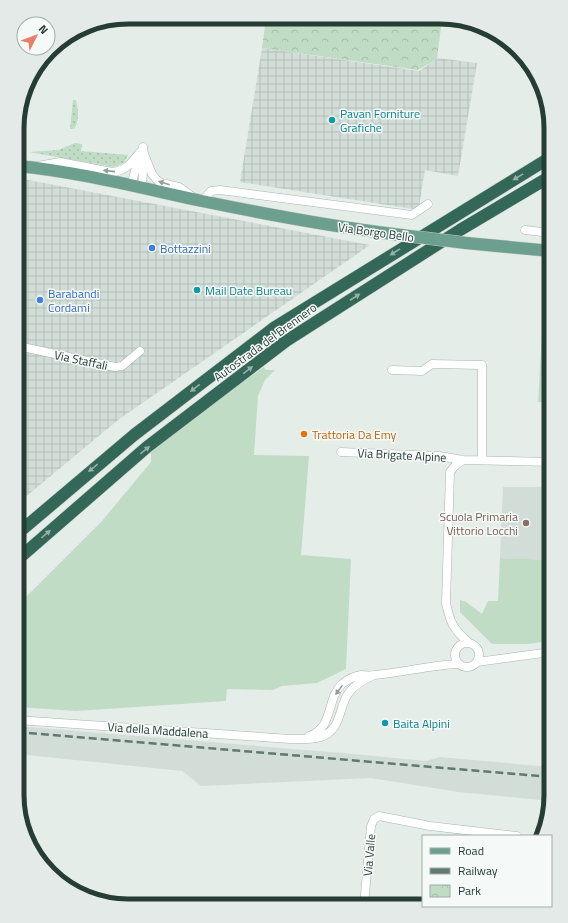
<svg xmlns="http://www.w3.org/2000/svg" width="568" height="923" font-family="'Titillium Web',sans-serif">
	<style>
		.built { fill: #d3ddd8 }
		.industrial { fill: url(#industrial-grid) }
		.grass { fill: url(#grass-dots) }
		.park { fill: url(#park-crowns) }
		.pitch { fill: #c0dcc5 }
		.lines { fill: none; stroke-linecap: round; stroke-linejoin: round }
		.minor-casing { stroke: #a8b5af; stroke-width: 9 }
		.primary-casing { stroke: #c2c9c6; stroke-width: 13 }
		.motorway-casing { stroke: #c2c9c6; stroke-width: 13 }
		.minor { stroke: #fff; stroke-width: 8 }
		.primary { stroke: #6d9f8e; stroke-width: 12 }
		.motorway { stroke: #336758; stroke-width: 12 }
		.rail { stroke: #607970; stroke-width: 2.5; stroke-dasharray: 8 4; stroke-linecap: butt }
		.primary-bridge-casing { stroke: #c2c9c6; stroke-width: 13; stroke-linecap: butt }
		.primary-bridge { stroke: #6d9f8e; stroke-width: 12 }
		.oneway { fill: #929e9a }
		.oneway2 { fill: #94b0a8 }
		.culture-dot { fill: #0f9aa8; stroke: #f5f9f7; stroke-width: 1.5 }
		.shop-dot { fill: #3f7fe0; stroke: #f5f9f7; stroke-width: 1.5 }
		.food-dot { fill: #e8710a; stroke: #f5f9f7; stroke-width: 1.5 }
		.education-dot { fill: #8d6e63; stroke: #f5f9f7; stroke-width: 1.5 }
		.labels { text-anchor: middle; dominant-baseline: central; stroke-width: 3; stroke-linejoin: round; paint-order: stroke }
		.culture-label { font-size: 12px; fill: #0d838f; stroke: #f5f9f7; text-anchor: start }
		.street-label { font-size: 12px; fill: #253d35; stroke: #f5f9f7 }
		.shop-label { font-size: 12px; fill: #366cbe; stroke: #f5f9f7; text-anchor: start }
		.food-label { font-size: 12px; fill: #c56008; stroke: #f5f9f7; text-anchor: start }
		.education-label { font-size: 12px; fill: #785e54; stroke: #f5f9f7; text-anchor: end }
		.rim { fill: none; stroke: #253d35; stroke-width: 5 }
	</style>
	<defs>
		<pattern id="industrial-grid" width="8" height="8" patternUnits="userSpaceOnUse"><rect width="8" height="8" fill="#d3ddd8"/><path d="M0 4h8M4 0v8" fill="none" stroke="#b5bfba"/></pattern>
		<pattern id="grass-dots" width="8" height="8" patternUnits="userSpaceOnUse"><rect width="8" height="8" fill="#c0dcc5"/><path d="M2 2h.1M6 6h.1" fill="none" stroke="#a5beaa" stroke-width="1.8" stroke-linecap="round"/></pattern>
		<pattern id="park-crowns" width="20" height="18" patternUnits="userSpaceOnUse"><rect width="20" height="18" fill="#c0dcc5"/><path d="M2 6a3 3 0 1 1 6 0M12 15a3 3 0 1 1 6 0" fill="none" stroke="#a5beaa"/></pattern>
	</defs>
	<rect width="100%" height="100%" fill="#e5ede9"/>
	<!-- built -->
	<path class="built" d="M503 487H551V560L500 558Z
		M17 726 343 753 426 761 440 757 551 767V801L458 792 371 778 201 786 182 771 17 754Z"/>
	<!-- industrial -->
	<path class="industrial" d="M262 48 419 71 438 58 477 63 458 176 425 170 419 207 413 209 240 182Z
		M18 179H23L370 245 118 420 17 504Z"/>
	<!-- grass -->
	<path class="grass" d="M73 100H76C78 110 80 120 74 129H70Z
		M75 143 82 144 81 151 128 155 124 163 114 167 29 152 58 150Z"/>
	<!-- park -->
	<path class="park" d="M266 18 442 19 437 59 418 70 262 48Z
		M542 334 551 335V402H538Z"/>
	<!-- pitch -->
	<path class="pitch" d="M264 367 266 370H275L265 380 258 396 254 455 309 456 301 555 351 559 346 669 317 683 282 686 273 690 227 689 226 701 76 711 17 707V606L102 521 151 462V451L209 405Z
		M500 558 551 560V640L529 644H492L460 612V600L466 602 482 614 488 601H498Z"/>
	<g class="lines">
		<!-- minor casing -->
		<g class="minor-casing">
			<path id="minor" d="M144 154 152 174 156 179 161 183 179 187 193 197
				M38 166 60 162 112 172C126 171 131 163 140 152
				M131 186 139 156
				M142 187 144 154 143 147
				M202 201 211 191 220 190 412 215 428 204
				M525 230 551 233
				M18 346 115 367 122 366 140 351
				M392 370 422 371 432 364 482 365V459
				M341 452 439 456 463 460 551 462
				M463 460 455 466 450 472 446 603C450 622 453 629 468 642
				M455 655a12 12 0 1 1 24 0a12 12 0 1 1-24 0Z
				M477 662 551 652
				M17 720 290 739C299 739 312 740 321 737 342 729 338 709 348 694 354 685 363 680 372 676
				M309 736C334 728 326 699 342 684 347 680 354 676 361 675 365 675 370 676 374 675 402 673 430 665 458 664
				M364 906 371 826 374 819 379 816 430 826 517 836"/>
		</g>
		<!-- primary casing -->
		<g class="primary-casing">
			<path id="primary" d="M18 166C80 172 141 188 202 201 265 214 329 226 393 234
				M466 243 551 251"/>
		</g>
		<!-- motorway casing -->
		<g class="motorway-casing">
			<path id="motorway" d="M17 534 134 435 275 327 551 157
				M17 560 147 447 286 341 460 230 551 176"/>
		</g>
		<!-- minor -->
		<use href="#minor" class="minor"/>
		<!-- primary -->
		<use href="#primary" class="primary"/>
		<!-- motorway -->
		<use href="#motorway" class="motorway"/>
		<!-- rail -->
		<path class="rail" d="M17 732 551 777"/>
		<!-- primary-bridge casing -->
		<g class="primary-bridge-casing">
			<path id="primary-bridge" d="M393 234 466 243"/>
		</g>
		<!-- primary-bridge -->
		<use href="#primary-bridge" class="primary-bridge"/>
	</g>
	<!-- one-way arrows -->
	<defs><path id="oneway-solid" d="M-6-.8H1V-3.2L6.5 0L1 3.2V.8H-6Z"/></defs>
	<g class="oneway">
		<use href="#oneway-solid" transform="translate(109 171) rotate(-174)"/>
		<use href="#oneway-solid" transform="translate(164 183) rotate(-162)"/>
		<use href="#oneway-solid" transform="translate(339 690) rotate(126)"/>
	</g>
	<g class="oneway2">
		<use href="#oneway-solid" transform="translate(518 177) rotate(149)"/>
		<use href="#oneway-solid" transform="translate(395 252) rotate(148)"/>
		<use href="#oneway-solid" transform="translate(355 297) rotate(-33)"/>
		<use href="#oneway-solid" transform="translate(248 370) rotate(-37)"/>
		<use href="#oneway-solid" transform="translate(195 388) rotate(143)"/>
		<use href="#oneway-solid" transform="translate(145 450) rotate(-39)"/>
		<use href="#oneway-solid" transform="translate(93 468) rotate(141)"/>
		<use href="#oneway-solid" transform="translate(46 534) rotate(-41)"/>
	</g>
	<!-- markers -->
	<g class="culture-dot">
		<circle cx="332" cy="120" r="4"/>
		<circle cx="197" cy="290" r="4"/>
		<circle cx="385" cy="723" r="4"/>
	</g>
	<g class="shop-dot">
		<circle cx="152" cy="248" r="4"/>
		<circle cx="40" cy="300" r="4"/>
	</g>
	<circle class="food-dot" cx="304" cy="434" r="4"/>
	<circle class="education-dot" cx="526" cy="523" r="4"/>
	<g class="labels">
		<!-- culture labels -->
		<g class="culture-label">
			<text x="340" y="113">Pavan Forniture<tspan x="340" dy="14">Grafiche</tspan></text>
			<text x="205" y="290">Mail Date Bureau</text>
			<text x="393" y="723">Baita Alpini</text>
		</g>
		<!-- street labels -->
		<g class="street-label">
			<text transform="translate(376 232) rotate(8)">Via Borgo Bello</text>
			<text transform="translate(265 342) rotate(-36)">Autostrada del Brennero</text>
			<text transform="translate(81 360) rotate(12)">Via Staffali</text>
			<text transform="translate(402 455) rotate(3)">Via Brigate Alpine</text>
			<text transform="translate(158 730) rotate(4)">Via della Maddalena</text>
			<text transform="translate(369 855) rotate(-85)">Via Valle</text>
		</g>
		<!-- shop labels -->
		<g class="shop-label">
			<text x="160" y="248">Bottazzini</text>
			<text x="48" y="293">Barabandi<tspan x="48" dy="14">Cordami</tspan></text>
		</g>
		<!-- food labels -->
		<g class="food-label">
			<text x="312" y="434">Trattoria Da Emy</text>
		</g>
		<!-- education labels -->
		<g class="education-label">
			<text x="518" y="516">Scuola Primaria<tspan x="518" dy="14">Vittorio Locchi</tspan></text>
		</g>
	</g>
	<!-- crop -->
	<path d="M0 0H568V923H0ZM128 24H440A104 104 0 0 1 544 128V795A104 104 0 0 1 440 899H128A104 104 0 0 1 24 795V128A104 104 0 0 1 128 24Z" fill="#e4eae7" fill-rule="evenodd"/>
	<path class="rim" d="M128 24H440A104 104 0 0 1 544 128V795A104 104 0 0 1 440 899H128A104 104 0 0 1 24 795V128A104 104 0 0 1 128 24Z"/>
	<!-- legend -->
	<rect x="422" y="835" width="130" height="72" fill="#f5f9f7" stroke="#a2aea9"/>
	<rect x="430" y="848" width="20" height="6" fill="#6d9f8e" stroke="#a2aea9"/>
	<text x="458" y="855" font-size="12" fill="#253d35">Road</text>
	<rect x="430" y="868" width="20" height="6" fill="#607970" stroke="#a2aea9"/>
	<text x="458" y="875" font-size="12" fill="#253d35">Railway</text>
	<rect x="430" y="885" width="20" height="12" fill="url(#park-crowns)" stroke="#a2aea9"/>
	<text x="458" y="895" font-size="12" fill="#253d35">Park</text>
	<!-- north arrow -->
	<g transform="translate(36 36) rotate(48)"><circle r="19" fill="#f5f9f7" stroke="#a2aea9"/>
	<path d="M0-3L7 15L0 10L-7 15Z" fill="#e77e69"/>
	<text y="-6" font-size="11" font-weight="bold" text-anchor="middle" fill="#253d35">N</text>
	</g>
</svg>
